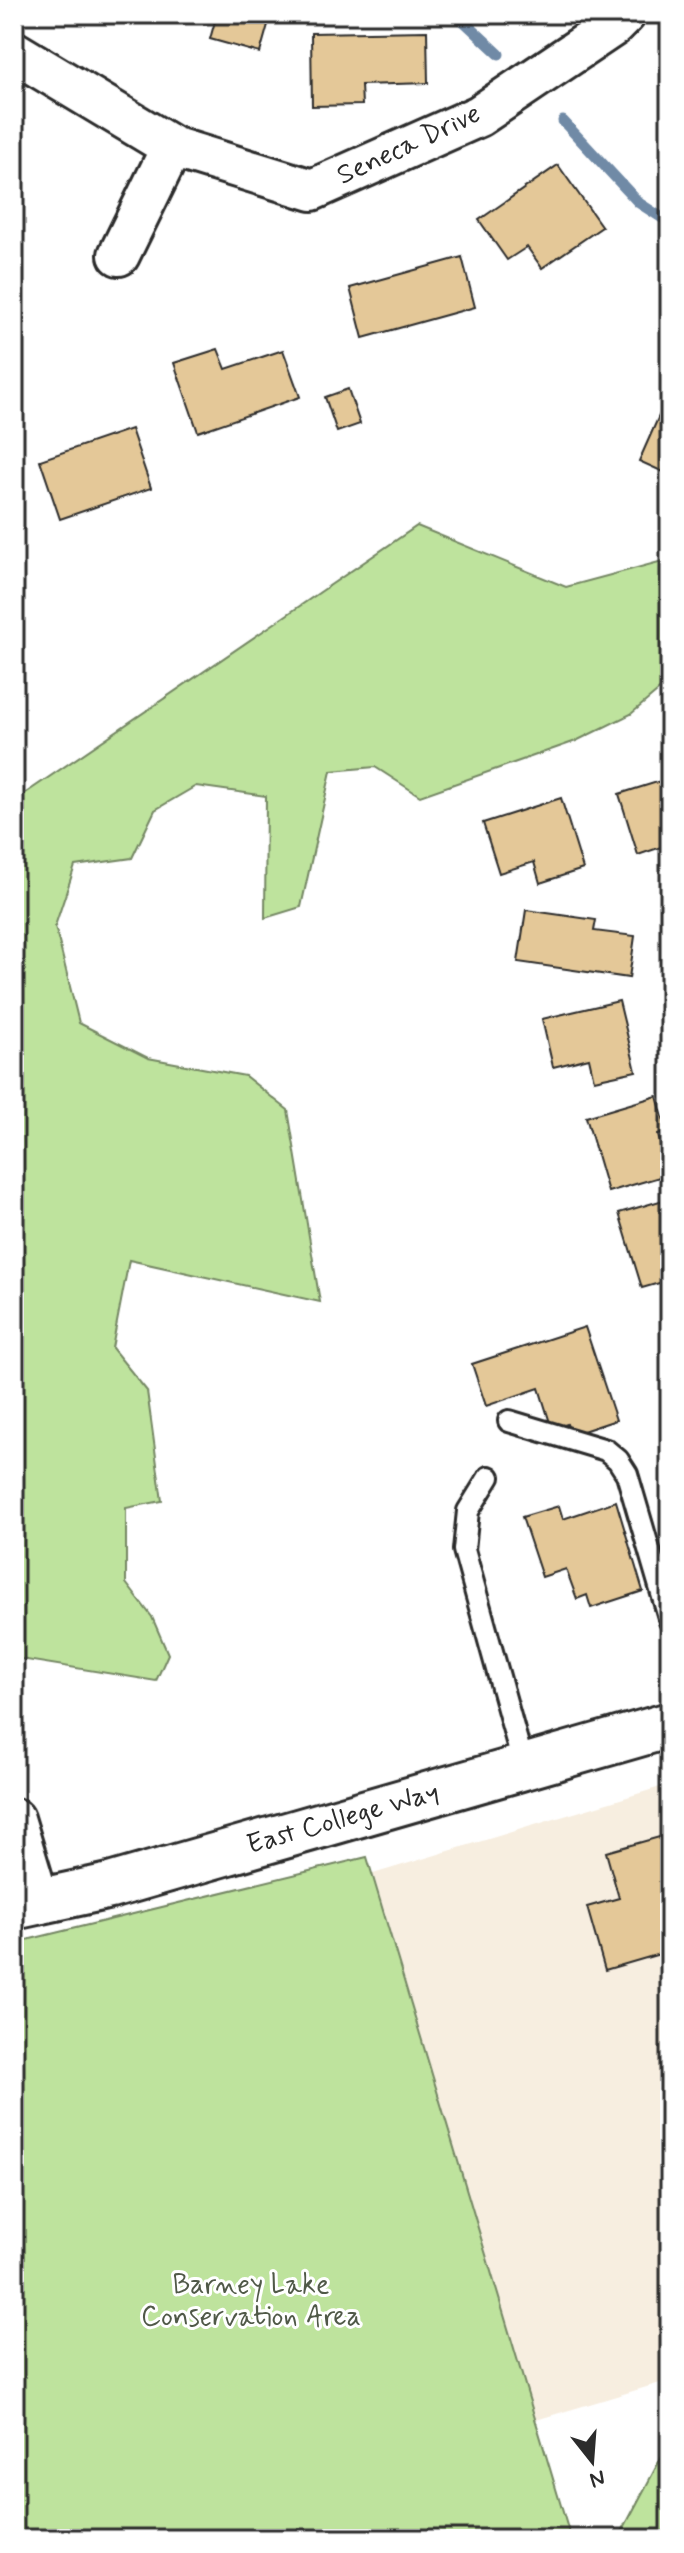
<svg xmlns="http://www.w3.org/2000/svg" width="684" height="2553" font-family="Mynerve,sans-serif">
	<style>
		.built { fill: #f7eee0 }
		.green { fill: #bee39d; stroke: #748764; stroke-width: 2 }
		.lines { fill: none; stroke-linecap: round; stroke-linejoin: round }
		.stream { stroke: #708aa6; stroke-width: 11 }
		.building { fill: #e4c898; stroke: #2b2b2b; stroke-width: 2 }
		.service-casing { stroke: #2b2b2b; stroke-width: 26 }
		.minor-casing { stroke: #2b2b2b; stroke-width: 46 }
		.secondary-casing { stroke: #2b2b2b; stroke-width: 50 }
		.service { stroke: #fff; stroke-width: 20 }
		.minor { stroke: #fff; stroke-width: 40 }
		.secondary { stroke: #fff; stroke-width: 44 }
		.labels { text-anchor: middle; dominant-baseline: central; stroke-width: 6; stroke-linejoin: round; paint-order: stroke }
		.street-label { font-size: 28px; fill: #2b2b2b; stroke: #fff }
		.park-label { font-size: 28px; fill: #505948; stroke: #fff }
	</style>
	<rect width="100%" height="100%" fill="#fff"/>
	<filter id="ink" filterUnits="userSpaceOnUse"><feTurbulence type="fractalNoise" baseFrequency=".0125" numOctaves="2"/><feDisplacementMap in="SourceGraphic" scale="16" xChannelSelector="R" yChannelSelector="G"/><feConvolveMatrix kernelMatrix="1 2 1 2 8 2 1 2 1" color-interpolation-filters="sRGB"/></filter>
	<g filter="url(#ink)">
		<!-- built -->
		<path class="built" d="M670 1784V2380L536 2420 373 1874Z"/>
		<!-- green -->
		<path class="green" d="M417 526 566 587 670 559V681L631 714 576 741 420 796 375 767 331 771 301 907 265 918 266 796 196 786 155 810 132 858 75 866 55 926 79 1023 148 1058 245 1076 288 1110 320 1302 129 1260 112 1348 147 1391 162 1501 126 1508V1583L152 1617 168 1654 156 1681 14 1658V801Z
			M367 1857 571 2539H14V1943Z
			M670 2441V2539H618Z"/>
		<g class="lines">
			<!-- stream -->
			<path class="stream" d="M456 14 499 54
				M563 121 639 203 670 223
				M665 2539 670 2527"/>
		</g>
		<!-- building -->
		<path class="building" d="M217 14H271L260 53 210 39Z
			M427 31 428 83 361 85 362 105 312 106 311 33Z
			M558 165 602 227 542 268 527 247 507 260 479 220Z
			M462 257 475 307 363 338 350 288Z
			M218 349 226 369 283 350 300 397 198 432 174 363Z
			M348 389 360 424 337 432 325 397Z
			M670 391V475L639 461Z
			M131 429 151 488 60 519 40 460Z
			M670 778V844L638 855 619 794Z
			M561 798 583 869 540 883 534 862 499 873 483 823Z
			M526 910 596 920 594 931 635 936 629 978 518 962Z
			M619 1001 636 1071 594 1080 589 1058 553 1067 542 1019Z
			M657 1096 667 1132 658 1135 662 1151 670 1148V1174L608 1192 586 1117Z
			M670 1198V1280L642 1288 619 1213Z
			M585 1327 616 1420 571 1435 567 1424 552 1429 539 1388 486 1406 472 1364Z
			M616 1501 643 1591 591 1608 587 1595 577 1599 566 1569 542 1577 522 1517 559 1506 563 1519Z
			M670 1834V1951L605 1970 587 1907 619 1898 606 1852Z"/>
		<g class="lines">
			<!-- service casing -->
			<g class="service-casing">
				<path id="service" d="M509 1421 606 1450 618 1460 627 1474 670 1621
					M489 1477 468 1511 464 1550 524 1767"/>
			</g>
			<!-- minor casing -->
			<g class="minor-casing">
				<path id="minor" d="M14 52 172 147 312 190 479 116 613 26 625 14
					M119 255 172 147
					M14 1819 39 1902"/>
			</g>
			<!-- secondary casing -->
			<g class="secondary-casing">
				<path id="secondary" d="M14 1907 110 1886 670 1725"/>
			</g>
			<!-- service -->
			<use href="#service" class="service"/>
			<!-- minor -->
			<use href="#minor" class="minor"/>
			<!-- secondary -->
			<use href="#secondary" class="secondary"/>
		</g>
	</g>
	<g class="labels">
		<!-- street labels -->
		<g class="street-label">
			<text transform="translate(409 145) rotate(-25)">Seneca Drive</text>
			<text transform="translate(343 1819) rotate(-16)">East College Way</text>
		</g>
		<!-- park labels -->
		<g class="park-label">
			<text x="251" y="2285">Barney Lake<tspan x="251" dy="32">Conservation Area</tspan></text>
		</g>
	</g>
	<!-- margin -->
	<rect width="684" height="2553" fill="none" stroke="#fff" stroke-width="48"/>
	<rect x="24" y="24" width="636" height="2505" fill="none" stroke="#2b2b2b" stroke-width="3" filter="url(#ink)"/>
	<!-- north arrow -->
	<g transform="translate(592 2461) rotate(163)" stroke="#ffffff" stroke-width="6" paint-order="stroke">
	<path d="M0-6L14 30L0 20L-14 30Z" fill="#2b2b2b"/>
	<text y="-12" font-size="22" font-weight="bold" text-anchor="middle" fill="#2b2b2b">N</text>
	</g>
</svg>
